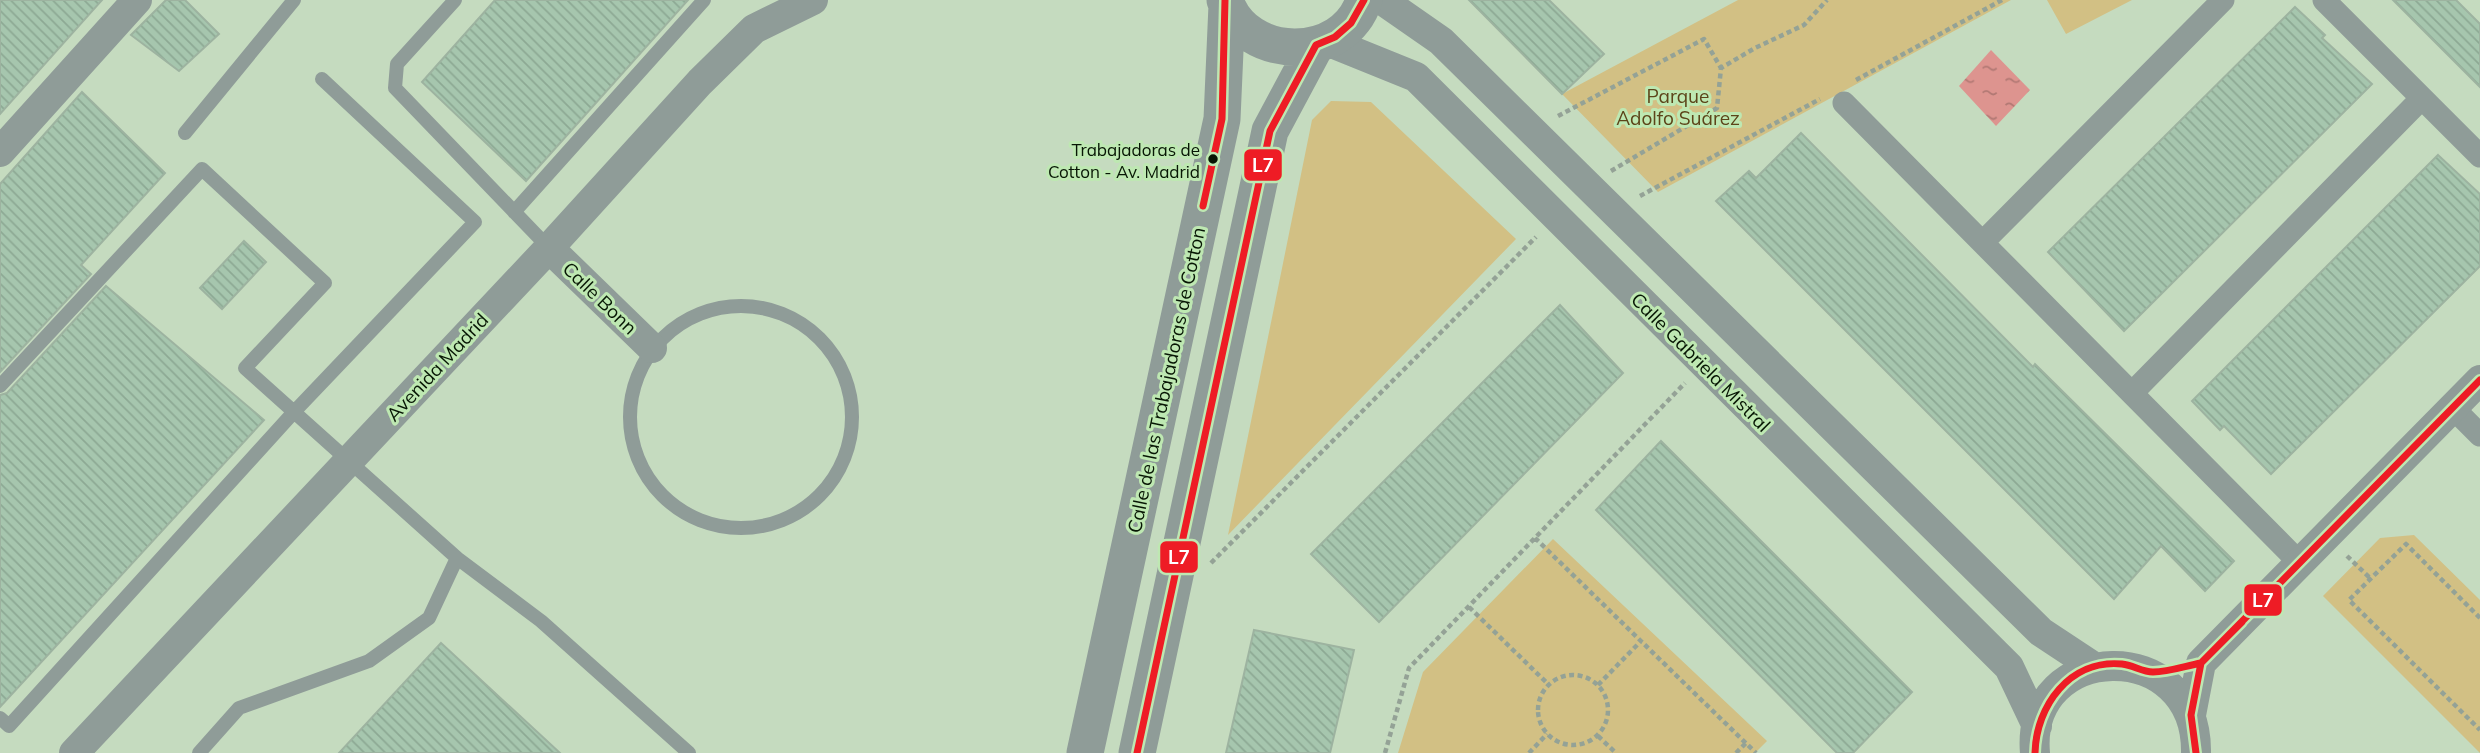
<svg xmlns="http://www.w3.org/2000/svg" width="2480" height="753" font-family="Mulish,sans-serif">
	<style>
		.green { fill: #d2c084 }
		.water { fill: url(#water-ripples) }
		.building { fill: url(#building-back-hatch); stroke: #9db3a0; stroke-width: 2 }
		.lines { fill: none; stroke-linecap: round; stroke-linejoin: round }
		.path { stroke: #94a296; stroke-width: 4.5; stroke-dasharray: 5 3.5; stroke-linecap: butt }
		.service { stroke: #8f9c98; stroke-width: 14 }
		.pedestrian { stroke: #8f9c98; stroke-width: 23 }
		.minor { stroke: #8f9c98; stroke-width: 30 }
		.tertiary { stroke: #8f9c98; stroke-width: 37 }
		.bus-1-casing { stroke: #bee8b2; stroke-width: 12 }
		.bus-1 { stroke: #ee1c25; stroke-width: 7 }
		.bus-dot { fill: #071604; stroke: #bee8b2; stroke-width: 2.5 }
		.labels { text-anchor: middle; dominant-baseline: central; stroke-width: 6; stroke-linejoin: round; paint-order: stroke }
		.bus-label { font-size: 17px; fill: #071604; stroke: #bee8b2; text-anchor: end }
		.park-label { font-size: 19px; fill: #5c4419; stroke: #bee8b2 }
		.street-label { font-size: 19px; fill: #071604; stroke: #bee8b2 }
		.line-badge { stroke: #bee8b2; stroke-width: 2.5 }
		.badge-label { font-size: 19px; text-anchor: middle; font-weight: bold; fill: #fff }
	</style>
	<defs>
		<pattern id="water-ripples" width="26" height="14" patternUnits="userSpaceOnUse" patternTransform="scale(1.75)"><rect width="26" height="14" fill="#dd948f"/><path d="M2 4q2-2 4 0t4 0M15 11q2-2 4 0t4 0" fill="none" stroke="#b17873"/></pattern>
		<pattern id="building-back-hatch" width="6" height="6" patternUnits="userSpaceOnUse" patternTransform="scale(1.75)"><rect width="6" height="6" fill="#a6c6ae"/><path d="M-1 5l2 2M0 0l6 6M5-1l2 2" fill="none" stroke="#8da994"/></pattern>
	</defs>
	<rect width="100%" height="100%" fill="#c5dbbf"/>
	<!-- green -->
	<path class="green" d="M1738 0H2011L1658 192 1562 94Z
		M2047 0H2132L2066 34Z
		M1331 101 1371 102 1516 239 1228 535 1312 120Z
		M2414 535 2480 600V753L2323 596 2380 538Z
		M1553 539 1767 741 1755 753H1398L1423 672Z"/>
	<!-- water -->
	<path class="water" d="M1991 50 2030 90 1996 126 1959 86Z"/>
	<!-- building -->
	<path class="building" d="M0 0H102L0 114Z
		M166 0H185L219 34 179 71 131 35Z
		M495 0H688L526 181 422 82Z
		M1469 0H1549L1604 54 1562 94Z
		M2393 0H2456L2480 24V87Z
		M2295 7 2325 35 2322 38 2372 84 2124 331 2048 252Z
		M82 92 165 173 81 265 91 274 0 372V184Z
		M1801 133 2033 367 2035 364 2234 561 2205 591 2161 546 2114 599 1716 201 1749 171 1756 178Z
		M2438 155 2480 194V266L2271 474 2224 426 2220 430 2192 401Z
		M244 241 266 262 222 309 200 288Z
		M106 286 264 420 0 707V395L7 393Z
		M1560 305 1623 373 1379 622 1311 554Z
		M1661 441 1912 692 1853 753H1837L1596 510Z
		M1254 630 1354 650 1330 753H1226Z
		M441 643 560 753H339Z"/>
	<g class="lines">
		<!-- path -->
		<path class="path" d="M1856 80 2002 0
			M1558 116 1704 39 1721 68
			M1611 171 1717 108 1721 68 1755 48 1804 25 1827 0
			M1640 196 1820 99
			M1535 538 1756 753
			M2347 556 2371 579
			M1211 563 1536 237
			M1469 607 1549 685
			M2480 618 2406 544 2349 600 2480 730
			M1538 710a35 35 0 1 1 70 0a35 35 0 1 1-70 0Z
			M1598 685 1641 641
			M1598 736 1616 753
			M1385 753 1409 668 1685 383
			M1529 753 1547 734
			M1736 753 1746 743"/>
		<!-- service -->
		<path class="service" d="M455 0 397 64 395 88 549 248
			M185 133 294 0
			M514 212 704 0
			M630 417a111 111 0 1 1 222 0a111 111 0 1 1-222 0Z
			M0 386 202 169 325 283 245 368 457 558 429 618 369 661 239 708 199 753
			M457 558 541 621 689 753
			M0 718 9 726 293 413 475 222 322 79"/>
		<!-- pedestrian -->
		<path class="pedestrian" d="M2324 0 2480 156
			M1844 103 2300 563
			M1983 242 2223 0
			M2132 393 2422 98
			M2453 408 2480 435"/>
		<!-- minor -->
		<path class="minor" d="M1382 0 1441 41 2041 632 2094 667
			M1327 41 1416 77 2009 667 2037 726
			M0 152 137 0
			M549 248 652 348
			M2191 715 2201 663 2480 380
			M74 753 549 248 700 82 754 29 813 0
			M2035 753C2025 640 2198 634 2196 753"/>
		<!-- tertiary -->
		<path class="tertiary" d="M1225 0C1245 62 1344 63 1364 0
			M1085 753 1222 119 1227 5
			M1137 753 1270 131 1316 45"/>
		<!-- bus-1 casing -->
		<g class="bus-1-casing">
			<path id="bus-1" d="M1203 206 1222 119 1225 0
				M1137 753 1270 131 1316 45 1335 37 1351 23 1364 0
				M2035 753C2036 706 2070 659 2122 664 2133 665 2142 672 2153 672 2169 672 2185 666 2201 663L2480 380
				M2196 753 2191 715 2201 663 2242 622"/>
		</g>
		<!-- bus-1 -->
		<use href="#bus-1" class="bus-1"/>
	</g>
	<!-- markers -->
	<circle class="bus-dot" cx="1213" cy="159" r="6"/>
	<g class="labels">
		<!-- bus labels -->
		<g class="bus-label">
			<text x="1200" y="149">Trabajadoras de<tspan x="1200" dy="22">Cotton - Av. Madrid</tspan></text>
		</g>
		<!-- park labels -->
		<g class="park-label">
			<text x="1678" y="96">Parque<tspan x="1678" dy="22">Adolfo Suárez</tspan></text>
		</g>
		<!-- street labels -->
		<g class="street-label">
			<text transform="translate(600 298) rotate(44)">Calle Bonn</text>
			<text transform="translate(1701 362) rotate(45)">Calle Gabriela Mistral</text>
			<text transform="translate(437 367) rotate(-47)">Avenida Madrid</text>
			<text transform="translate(1166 380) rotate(-78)">Calle de las Trabajadoras de Cotton</text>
		</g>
	</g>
	<g class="line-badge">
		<rect x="1243" y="148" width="40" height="34" rx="7" fill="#ee1c25"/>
		<rect x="1159" y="540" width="40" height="34" rx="7" fill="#ee1c25"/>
		<rect x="2243" y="583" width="40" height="34" rx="7" fill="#ee1c25"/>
	</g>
	<g class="badge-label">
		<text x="1263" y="172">L7</text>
		<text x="1179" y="564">L7</text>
		<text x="2263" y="607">L7</text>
	</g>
</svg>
